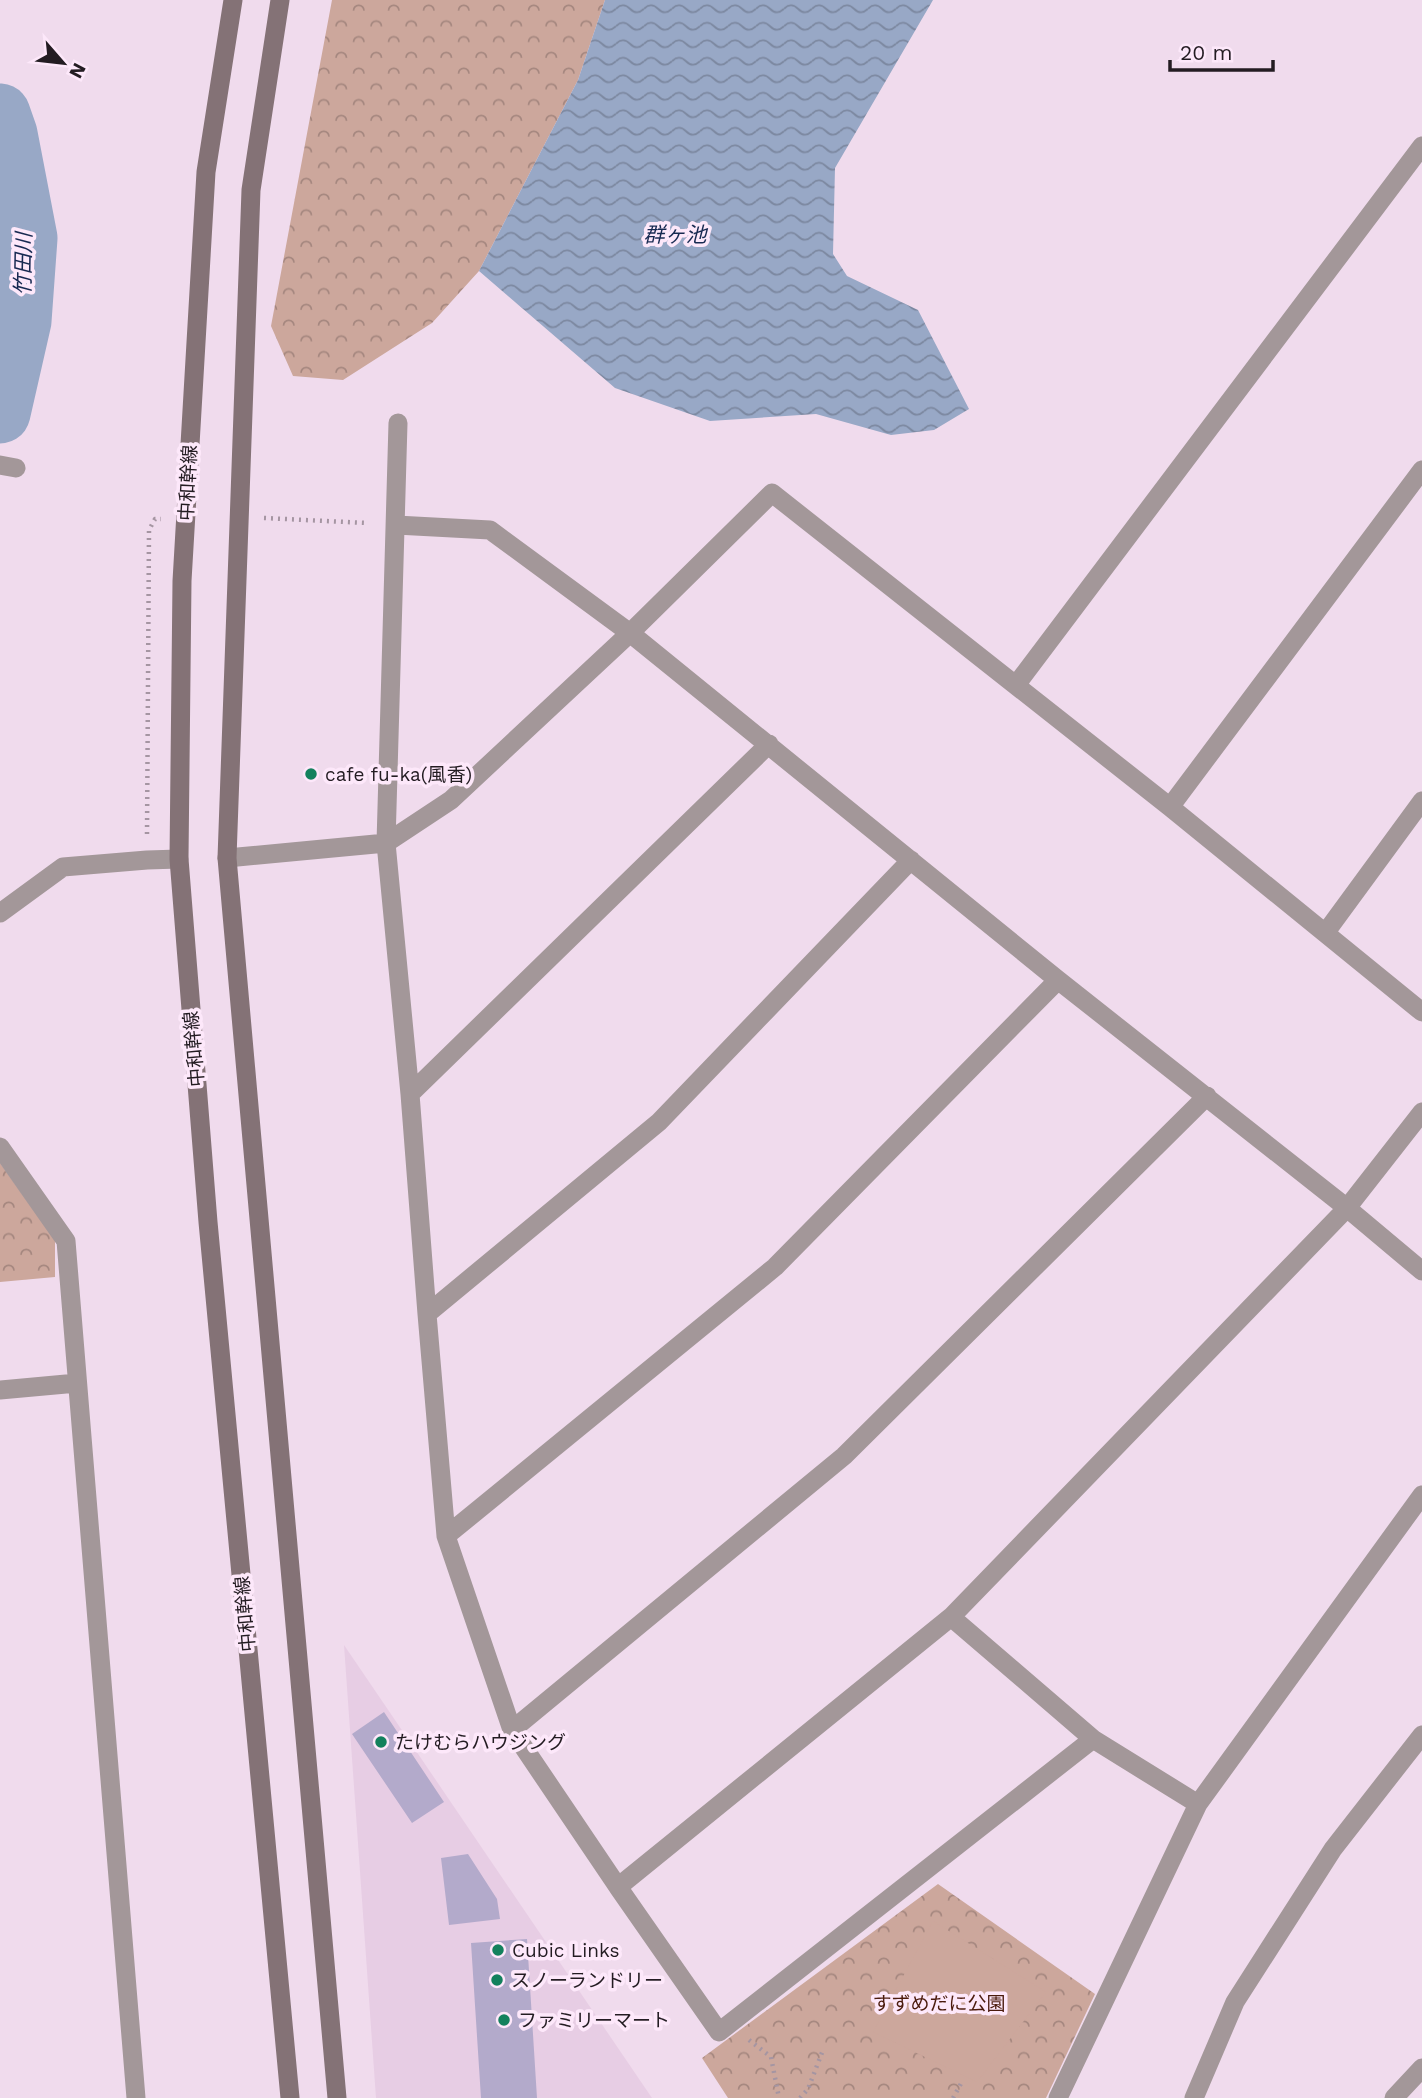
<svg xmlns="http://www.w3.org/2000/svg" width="1422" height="2098" font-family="'Work Sans','Noto Sans JP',sans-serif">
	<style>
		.built { fill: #e7cde4 }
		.forest { fill: url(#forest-crowns) }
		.pitch { fill: #cca79c }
		.water { fill: url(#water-waves) }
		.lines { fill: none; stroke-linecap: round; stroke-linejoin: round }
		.river { stroke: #98a8c6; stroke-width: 61 }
		.building { fill: #b3aacb }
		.path { stroke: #a595a2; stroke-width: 4.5; stroke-dasharray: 2 5; stroke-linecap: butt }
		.minor { stroke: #a39799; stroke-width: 19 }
		.secondary { stroke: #847276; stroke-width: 19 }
		.poi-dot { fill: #13815d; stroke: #fde8fa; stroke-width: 2.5 }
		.labels { text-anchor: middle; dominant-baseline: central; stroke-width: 7; stroke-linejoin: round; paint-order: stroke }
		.street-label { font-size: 19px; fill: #231c22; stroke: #fde8fa }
		.poi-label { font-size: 19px; fill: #231c22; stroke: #fde8fa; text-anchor: start }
		.park-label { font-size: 19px; fill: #4a1a0c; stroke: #fde8fa }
		.water-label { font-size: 21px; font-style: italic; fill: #172951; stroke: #fde8fa }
	</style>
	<defs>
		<pattern id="forest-crowns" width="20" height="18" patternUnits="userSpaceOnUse" patternTransform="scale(1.75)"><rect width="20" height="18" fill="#cca79c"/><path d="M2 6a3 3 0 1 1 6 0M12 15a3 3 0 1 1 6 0" fill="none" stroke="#a5877f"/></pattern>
		<pattern id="water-waves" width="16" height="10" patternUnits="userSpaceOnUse" patternTransform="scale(1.75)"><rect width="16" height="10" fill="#98a8c6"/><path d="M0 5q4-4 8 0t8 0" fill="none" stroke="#7c88a0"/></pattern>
	</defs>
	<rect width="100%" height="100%" fill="#f0dbed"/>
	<!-- built -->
	<path class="built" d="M344 1645 652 2098H376Z"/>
	<!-- forest -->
	<path class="forest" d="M332 0H605L578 80 479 271 432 323 343 380 293 376 271 326Z
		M0 1163 55 1240V1277L0 1282Z
		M938 1884 1095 1994 1046 2098H728L702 2058Z"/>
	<!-- pitch -->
	<path class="pitch" d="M933 1921 1046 1992 977 2082 873 2032Z"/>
	<!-- water -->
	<path class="water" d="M605 0H933L835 168 833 254 847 276 918 310 969 409 934 430 891 435 816 414 710 421 615 388 479 271 578 80Z"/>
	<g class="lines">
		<!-- river -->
		<path class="river" d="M0 114 7 134 27 238 21 321 0 413"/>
	</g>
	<!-- building -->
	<path class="building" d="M384 1712 444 1802 412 1823 352 1734Z
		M468 1854 497 1899 500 1919 449 1925 441 1858Z
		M527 1939 537 2098H481L471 1943Z"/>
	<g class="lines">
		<!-- path -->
		<path class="path" d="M264 518 367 523
			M147 834 149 530 155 519H161
			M749 2040 771 2057 779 2098
			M800 2098 808 2089 823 2050
			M953 2098 963 2080"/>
		<!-- minor -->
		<path class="minor" d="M398 423 386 843 410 1094
			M0 465 16 468
			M396 525 490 530 630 633 1058 980 1347 1208 1422 1271
			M1016 685 1422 146
			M769 744 410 1094 427 1314 659 1122 911 860
			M1170 807 1422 470
			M227 858 386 843 451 800 630 633 772 493 1170 807 1422 1012
			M0 913 63 867 147 860 179 859
			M1326 932 1422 801
			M0 1147 66 1241 136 2098
			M427 1314 446 1536 775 1267 1058 980
			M0 1390 77 1383
			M446 1536 512 1730 844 1456 1207 1096
			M512 1730 618 1887 951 1617 1347 1208 1422 1112
			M1093 1739 1198 1804
			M618 1887 719 2032 1093 1739 951 1617
			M1058 2098 1198 1804 1422 1495
			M1194 2098 1235 2002 1333 1849 1422 1735
			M1394 2098 1422 2068"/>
		<!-- secondary -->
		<path class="secondary" d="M233 0 206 172 182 581 179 859 208 1222 290 2098
			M280 0 251 190 227 858 337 2098"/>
	</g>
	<!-- markers -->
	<g class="poi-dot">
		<circle cx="311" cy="774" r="7"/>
		<circle cx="381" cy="1742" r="7"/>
		<circle cx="498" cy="1950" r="7"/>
		<circle cx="497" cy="1980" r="7"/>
		<circle cx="504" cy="2020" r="7"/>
	</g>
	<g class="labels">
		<!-- street labels -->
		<g class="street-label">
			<text transform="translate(188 483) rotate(-87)">中和幹線</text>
			<text transform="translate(194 1049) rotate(-95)">中和幹線</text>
			<text transform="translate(245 1614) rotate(-95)">中和幹線</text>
		</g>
		<!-- poi labels -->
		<g class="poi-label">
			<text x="325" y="774">cafe fu-ka(風香)</text>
			<text x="395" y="1742">たけむらハウジング</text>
			<text x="512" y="1950">Cubic Links</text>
			<text x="511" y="1980">スノーランドリー</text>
			<text x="518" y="2020">ファミリーマート</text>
		</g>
		<!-- park labels -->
		<g class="park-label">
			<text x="939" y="2003">すずめだに公園</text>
		</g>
		<!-- water labels -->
		<g class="water-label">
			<text x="675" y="234">群ヶ池</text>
			<text transform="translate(23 264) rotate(-89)">竹田川</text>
		</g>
	</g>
	<!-- north arrow -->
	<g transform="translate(63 63) rotate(118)" stroke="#fde8fa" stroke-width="5" paint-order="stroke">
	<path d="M0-5L12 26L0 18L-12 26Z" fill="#231c22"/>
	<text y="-10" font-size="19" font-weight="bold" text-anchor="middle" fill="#231c22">N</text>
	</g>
	<!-- scale -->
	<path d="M1170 60v10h103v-10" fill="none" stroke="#231c22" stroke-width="3.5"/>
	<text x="1180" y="60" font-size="21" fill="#231c22" stroke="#fde8fa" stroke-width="5" paint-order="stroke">20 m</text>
</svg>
